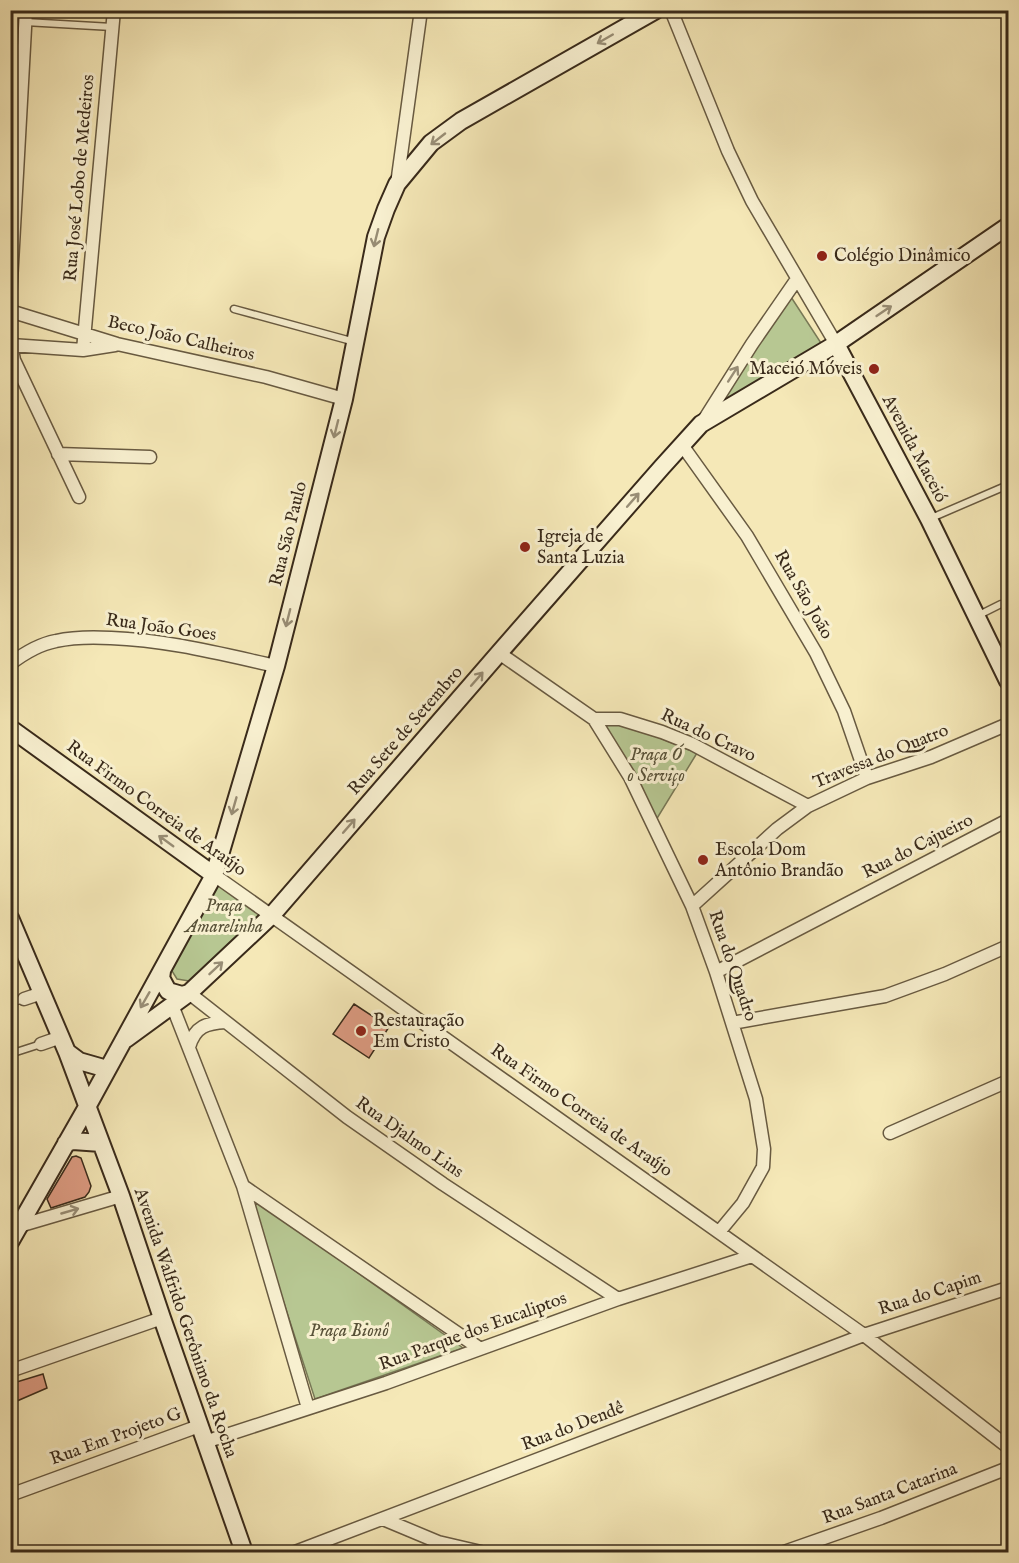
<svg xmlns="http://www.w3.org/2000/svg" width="1019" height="1563" font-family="'IM FELL English',serif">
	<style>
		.green { fill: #b7c792; stroke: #787856; stroke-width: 1.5 }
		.building { fill: #de9c83; stroke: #392a1a; stroke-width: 1.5 }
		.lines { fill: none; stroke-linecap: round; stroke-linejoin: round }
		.lane-casing { stroke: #685a41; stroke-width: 9 }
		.street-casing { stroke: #685a41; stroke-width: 15 }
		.secondary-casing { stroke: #392a1a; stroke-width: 20 }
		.lane { stroke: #f8f0d0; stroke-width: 6 }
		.street { stroke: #f8f0d0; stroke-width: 12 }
		.secondary { stroke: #f8f0d0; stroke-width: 16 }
		.oneway { stroke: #988d75 }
		.poi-dot { fill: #8f2418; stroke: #f8f0d0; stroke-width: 2 }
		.labels { text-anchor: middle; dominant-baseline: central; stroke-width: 6; stroke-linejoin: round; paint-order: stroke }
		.street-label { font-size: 18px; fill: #392a1a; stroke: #f8f0d0 }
		.poi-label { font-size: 18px; fill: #392a1a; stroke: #f8f0d0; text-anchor: start }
		.park-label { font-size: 18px; font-style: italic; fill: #585138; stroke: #f8f0d0 }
	</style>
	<rect width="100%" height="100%" fill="#f5e8b7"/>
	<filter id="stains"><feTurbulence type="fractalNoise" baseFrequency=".00333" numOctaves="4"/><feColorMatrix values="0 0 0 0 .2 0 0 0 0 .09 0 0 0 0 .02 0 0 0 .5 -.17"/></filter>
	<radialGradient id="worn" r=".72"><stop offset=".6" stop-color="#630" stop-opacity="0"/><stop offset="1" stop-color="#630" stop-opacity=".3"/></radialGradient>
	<!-- green -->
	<path class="green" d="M791 297 821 343 714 411Z
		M600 723H623L697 753 656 820Z
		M216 881 263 914 189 981 177 979 172 971 170 962Z
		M249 1195 463 1348 315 1399Z"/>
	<!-- building -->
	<path class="building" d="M354 1004 389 1027 369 1058 333 1034Z
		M76 1156 81 1158 91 1186 89 1192 85 1197 51 1208 47 1199 72 1157Z
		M43 1374 47 1388 10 1404V1384Z"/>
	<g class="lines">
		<!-- lane casing -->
		<g class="lane-casing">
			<path id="lane" d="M25 22 112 27
				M234 309 355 342
				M929 519 1008 485
				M979 615 1001 604 1008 606
				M10 1003 24 999
				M10 1054 41 1044"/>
		</g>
		<!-- street casing -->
		<g class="street-casing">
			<path id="street" d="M671 10 728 151 752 201 836 344
				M397 184 421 10
				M10 300 26 10
				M10 311 117 344 266 377 344 399
				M10 328 11 345 14 360 79 497
				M11 345 83 350 115 345
				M83 350 114 10
				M704 420 752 344 797 279
				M682 445 747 536 816 653 844 711 867 778
				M58 454 150 457
				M499 653 594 719H620L662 732 692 744 808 806
				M10 664C23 654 40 644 56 641 74 637 93 637 111 638 167 640 221 654 276 666
				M594 719 630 777 692 906 716 972 756 1099 764 1149 763 1167 743 1203 719 1232
				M214 875 864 1335 1008 1447
				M692 906 777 829 808 806 867 778 931 757 1008 724
				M716 972 1008 820
				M189 993 347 1117 443 1184 618 1299
				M24 999 42 993
				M172 1005 243 1186 308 1408
				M732 1023 885 996 945 974 1008 946
				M41 1044 61 1037
				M189 1047C195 1026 207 1023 226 1022
				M890 1133 1008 1081
				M243 1186 479 1348
				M19 1226 121 1196
				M10 1371 162 1318
				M205 1442 386 1383 618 1299 752 1256
				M10 1495 199 1426
				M383 1519 438 1542 442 1552
				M438 1542 481 1552
				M295 1552 864 1335 1008 1288
				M784 1552 881 1518 1008 1468"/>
		</g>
		<!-- secondary casing -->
		<g class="secondary-casing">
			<path id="secondary" d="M836 344 929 519 1008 681
				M10 728 214 875
				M10 918 67 1052 121 1196 162 1318 244 1552
				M162 971 161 978 168 991 182 995 189 993
				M126 1039 189 993 272 915 499 653 662 467 701 424 836 344 1008 226
				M67 1052 79 1061 107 1069
				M66 1143 73 1141 101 1143
				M10 1242 87 1107 214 875 276 666 344 399 376 237 386 209 397 184 431 143 461 121 656 10"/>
		</g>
		<!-- lane -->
		<use href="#lane" class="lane"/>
		<!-- street -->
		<use href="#street" class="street"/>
		<!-- secondary -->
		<use href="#secondary" class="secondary"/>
	</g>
	<!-- one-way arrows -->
	<defs><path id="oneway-shaft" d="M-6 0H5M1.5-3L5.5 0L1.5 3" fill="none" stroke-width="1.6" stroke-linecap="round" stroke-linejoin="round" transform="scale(1.5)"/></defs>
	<g class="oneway">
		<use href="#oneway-shaft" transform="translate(605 39) rotate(150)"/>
		<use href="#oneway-shaft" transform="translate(438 139) rotate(142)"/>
		<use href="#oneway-shaft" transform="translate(376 238) rotate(104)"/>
		<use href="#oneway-shaft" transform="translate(884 311) rotate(-34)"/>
		<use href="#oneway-shaft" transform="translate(733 374) rotate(-57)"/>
		<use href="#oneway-shaft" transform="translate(336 429) rotate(104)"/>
		<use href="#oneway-shaft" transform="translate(633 500) rotate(-49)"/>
		<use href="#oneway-shaft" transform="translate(288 618) rotate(104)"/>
		<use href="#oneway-shaft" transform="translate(477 679) rotate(-49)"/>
		<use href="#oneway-shaft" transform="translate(234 806) rotate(106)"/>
		<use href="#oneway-shaft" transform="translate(349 826) rotate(-49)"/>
		<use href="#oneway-shaft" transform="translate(166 841) rotate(-144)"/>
		<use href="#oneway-shaft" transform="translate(216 968) rotate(-43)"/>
		<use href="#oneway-shaft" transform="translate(145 1000) rotate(120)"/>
		<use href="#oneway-shaft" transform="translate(70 1211) rotate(-16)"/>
	</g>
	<!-- markers -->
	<g class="poi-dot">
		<circle cx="822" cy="256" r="6"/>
		<circle cx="874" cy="369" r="6"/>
		<circle cx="525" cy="547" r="6"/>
		<circle cx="703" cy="860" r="6"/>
		<circle cx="361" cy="1031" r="6"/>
	</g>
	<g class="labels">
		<!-- street labels -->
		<g class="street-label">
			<text transform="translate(80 178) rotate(-85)">Rua José Lobo de Medeiros</text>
			<text transform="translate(181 339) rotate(13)">Beco João Calheiros</text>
			<text transform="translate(914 449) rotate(62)">Avenida Maceió</text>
			<text transform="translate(289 534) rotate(-76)">Rua São Paulo</text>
			<text transform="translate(803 595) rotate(60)">Rua São João</text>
			<text transform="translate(161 628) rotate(8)">Rua João Goes</text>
			<text transform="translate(406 731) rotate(-49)">Rua Sete de Setembro</text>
			<text transform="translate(708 736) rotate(25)">Rua do Cravo</text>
			<text transform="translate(881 757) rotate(-22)">Travessa do Quatro</text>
			<text transform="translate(156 809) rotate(36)">Rua Firmo Correia de Araújo</text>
			<text transform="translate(918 847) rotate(-27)">Rua do Cajueiro</text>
			<text transform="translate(732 966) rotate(71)">Rua do Quadro</text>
			<text transform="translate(581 1111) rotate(35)">Rua Firmo Correia de Araújo</text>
			<text transform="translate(409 1138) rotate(35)">Rua Djalmo Lins</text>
			<text transform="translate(930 1294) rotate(-18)">Rua do Capim</text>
			<text transform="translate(185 1323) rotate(71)">Avenida Walfrido Gerônimo da Rocha</text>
			<text transform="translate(473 1332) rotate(-20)">Rua Parque dos Eucaliptos</text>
			<text transform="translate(573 1427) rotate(-21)">Rua do Dendê</text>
			<text transform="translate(116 1437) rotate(-20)">Rua Em Projeto G</text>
			<text transform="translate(890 1494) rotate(-21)">Rua Santa Catarina</text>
		</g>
		<!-- poi labels -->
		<g class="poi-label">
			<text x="834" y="256">Colégio Dinâmico</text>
			<text x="862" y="369" text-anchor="end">Maceió Móveis</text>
			<text x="537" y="537">Igreja de<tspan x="537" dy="21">Santa Luzia</tspan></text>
			<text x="715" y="850">Escola Dom<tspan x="715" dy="21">Antônio Brandão</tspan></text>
			<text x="373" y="1021">Restauração<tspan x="373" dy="21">Em Cristo</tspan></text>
		</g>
		<!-- park labels -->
		<g class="park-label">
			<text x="656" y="755">Praça Ó<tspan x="656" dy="21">o Serviço</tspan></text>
			<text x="224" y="906">Praça<tspan x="224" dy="21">Amarelinha</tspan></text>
			<text x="349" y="1331">Praça Bionô</text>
		</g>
	</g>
	<!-- margin -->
	<rect width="1019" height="1563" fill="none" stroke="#f5e8b7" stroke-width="36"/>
	<rect x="12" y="12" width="995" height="1539" fill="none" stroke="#392a1a" stroke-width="3"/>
	<rect x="18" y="18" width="983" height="1527" fill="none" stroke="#392a1a" stroke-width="1.5"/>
	<rect width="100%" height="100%" filter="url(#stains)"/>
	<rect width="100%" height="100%" fill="url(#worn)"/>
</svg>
